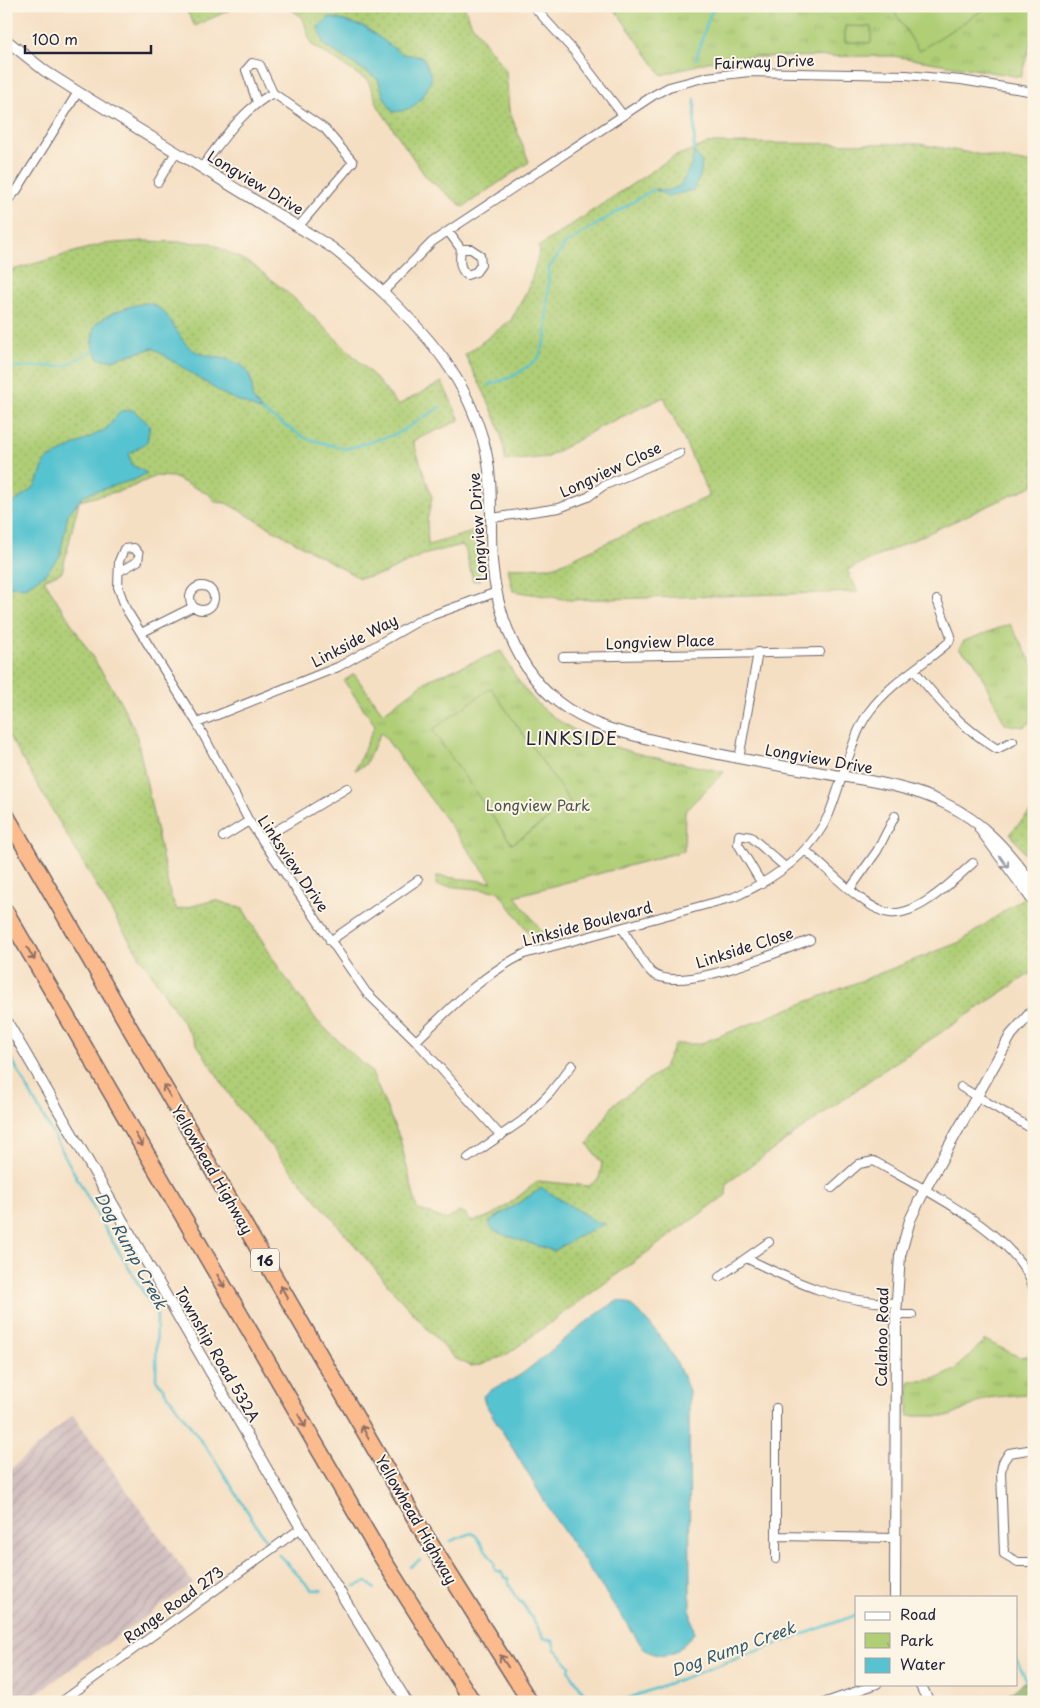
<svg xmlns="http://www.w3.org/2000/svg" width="1040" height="1708" font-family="'Playpen Sans',sans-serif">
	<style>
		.industrial { fill: url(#industrial-furrows) }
		.grass { fill: url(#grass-dots); stroke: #687858 }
		.forest { fill: url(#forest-firs); stroke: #566a51 }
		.park { fill: url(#park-tufts); stroke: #687858 }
		.pitch { fill: #afce76; stroke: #687858 }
		.water { fill: #57c3d0; stroke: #3c7286 }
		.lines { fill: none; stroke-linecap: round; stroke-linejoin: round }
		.stream { stroke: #57c3d0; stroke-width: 2.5 }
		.minor-casing { stroke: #6c646b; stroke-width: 10 }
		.tertiary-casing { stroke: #6c646b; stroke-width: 12 }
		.motorway-casing { stroke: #6c646b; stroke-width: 18 }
		.minor { stroke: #fff; stroke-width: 8 }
		.tertiary { stroke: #fff; stroke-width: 10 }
		.motorway { stroke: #fbbb8d; stroke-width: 15 }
		.oneway { stroke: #9c9ca7 }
		.oneway2 { stroke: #8e6e64 }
		.labels { text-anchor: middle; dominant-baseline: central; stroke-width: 4; stroke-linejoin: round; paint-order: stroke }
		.shield { fill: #fcf5e5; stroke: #63616e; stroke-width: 1 }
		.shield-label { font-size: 14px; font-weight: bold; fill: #22223b }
		.street-label { font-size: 15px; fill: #22223b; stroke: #fcf5e5 }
		.park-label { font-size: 15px; fill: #4c564d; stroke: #fcf5e5 }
		.water-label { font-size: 16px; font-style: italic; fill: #355a6f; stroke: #fcf5e5 }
		.quarter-label { font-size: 18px; letter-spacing: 1px; fill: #22223b; stroke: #fcf5e5 }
	</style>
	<defs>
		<pattern id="industrial-furrows" width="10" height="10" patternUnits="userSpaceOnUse" patternTransform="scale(1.25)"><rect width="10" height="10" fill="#d2bfc0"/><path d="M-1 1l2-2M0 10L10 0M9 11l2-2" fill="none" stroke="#b4a4a6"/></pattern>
		<pattern id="grass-dots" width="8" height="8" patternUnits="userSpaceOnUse" patternTransform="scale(1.25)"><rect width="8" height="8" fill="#afce76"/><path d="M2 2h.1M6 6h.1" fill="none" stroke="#96b167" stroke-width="1.8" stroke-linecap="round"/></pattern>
		<pattern id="forest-firs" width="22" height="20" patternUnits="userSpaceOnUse" patternTransform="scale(1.25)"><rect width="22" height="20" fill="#8bb167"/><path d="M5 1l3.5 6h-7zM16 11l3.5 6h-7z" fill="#719056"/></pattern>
		<pattern id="park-tufts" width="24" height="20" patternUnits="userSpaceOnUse" patternTransform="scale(1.25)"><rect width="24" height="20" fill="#afce76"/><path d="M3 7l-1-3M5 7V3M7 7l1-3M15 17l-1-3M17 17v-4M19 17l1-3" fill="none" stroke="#96b167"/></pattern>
	</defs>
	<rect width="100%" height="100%" fill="#fcf5e5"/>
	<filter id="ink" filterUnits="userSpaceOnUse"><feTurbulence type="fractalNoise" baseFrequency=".02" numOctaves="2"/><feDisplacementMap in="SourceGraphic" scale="10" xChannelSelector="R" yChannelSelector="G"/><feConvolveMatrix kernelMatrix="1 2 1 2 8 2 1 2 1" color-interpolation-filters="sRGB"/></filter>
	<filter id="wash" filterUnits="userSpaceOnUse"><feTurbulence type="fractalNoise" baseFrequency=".0096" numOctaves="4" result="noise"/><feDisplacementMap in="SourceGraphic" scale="20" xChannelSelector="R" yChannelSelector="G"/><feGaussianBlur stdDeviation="1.12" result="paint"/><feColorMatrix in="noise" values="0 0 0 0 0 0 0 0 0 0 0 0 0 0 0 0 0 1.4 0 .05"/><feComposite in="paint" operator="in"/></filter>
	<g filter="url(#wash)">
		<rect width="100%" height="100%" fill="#f5dfc3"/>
		<!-- industrial -->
		<path class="industrial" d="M73 1415 193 1583 24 1702H6V1473Z"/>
		<!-- grass -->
		<path class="grass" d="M184 6H238L195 26Z
			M287 6H464L471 23 506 71 509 110 529 162 463 207 426 177 379 108 368 81 311 44 303 18Z
			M710 143 919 144 1034 164V485L847 570 858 592 570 600 513 591 508 568 553 567 710 496 664 397 600 427 548 457 505 461C504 424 481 388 465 355L511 320 529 288 540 250 538 247 673 157Z
			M143 241 211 243 253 265 295 299 373 375 398 405 442 382 460 420 413 441 432 497 427 521 428 545 476 531 480 580 473 581 465 548 461 545 423 555 383 574 359 578 226 503 215 502 210 495 173 477 156 476 127 489 79 501 62 572 44 580 119 699 136 733 170 894 177 910 215 900 243 909 280 970 318 1022 371 1071 400 1139 417 1209 447 1220 458 1212 465 1213 470 1221C495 1220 519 1195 538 1181L589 1186 599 1178 602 1164 588 1144 614 1104 663 1069 675 1044H699L960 942 1020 900 1034 888V971L878 1074 727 1183 726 1195 506 1355 481 1365 471 1366 454 1358 402 1301 237 1106 119 924 6 731V272L102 244Z
			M1034 808V866L1010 833Z"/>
		<!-- forest -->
		<path class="forest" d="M1034 1674V1702L1001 1701Z"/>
		<!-- park -->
		<path class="park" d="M612 6H1034V31L1021 77 893 56 746 57 707 62 662 75Z
			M1010 624 1034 667V719L1023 727 1005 724 974 660 959 649 964 641Z
			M501 651C508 663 514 676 523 687 570 749 653 756 724 772L685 811 684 851 515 896 544 934 532 937 498 891 436 885 437 876 492 882 381 732 365 765 355 770 375 725 344 681 354 674 383 713 428 680Z
			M985 1340 1019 1357 1034 1355V1393L987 1398 951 1416H908L909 1381C949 1382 959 1367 985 1340Z"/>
		<!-- pitch -->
		<path class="pitch" d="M895 6H988V7L919 51 892 8Z
			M845 26 871 27V43L845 42Z
			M491 688 571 803 512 844 432 730Z"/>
		<!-- water -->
		<path class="water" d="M330 17 365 27 402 54 423 57 432 78C423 99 417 110 393 112L384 97 378 79 324 45 318 27Z
			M694 151 702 163 700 177 693 190 668 196 654 189 667 191 680 186 691 166Z
			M147 303C170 308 173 331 188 346 208 366 256 346 252 397L262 411 223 394 153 348 112 360 99 359 92 343 94 326C107 313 130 305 147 303Z
			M133 410 150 425 147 442 129 454 132 465 147 473 136 479 84 495 68 514 60 556 45 574 26 587 6 586V509L35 486 46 460 106 429 121 411Z
			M542 1188 598 1223 606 1224 582 1234 554 1251 501 1234 492 1229 489 1222Z
			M619 1300C631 1303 636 1309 644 1318 669 1345 675 1357 689 1391L690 1611 694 1633C679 1651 667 1664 644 1649L556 1520 485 1403 483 1396C495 1385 510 1383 523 1373 555 1349 584 1320 619 1300Z"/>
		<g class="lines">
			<!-- stream -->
			<path class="stream" d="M696 59 710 14 716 6
				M694 151 695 99
				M6 372 15 367 65 366 94 350
				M489 385 514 376 538 359 546 339 549 268 565 244 654 189
				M262 411 305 438 346 449 397 434 440 407
				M6 1049 104 1227 157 1315 156 1379 215 1460 265 1539
				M451 1541 472 1533 476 1536 494 1562 495 1570 501 1572 505 1578H508C509 1587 515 1598 523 1604L544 1638 553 1641 555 1649 570 1666 569 1671 590 1702
				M279 1555 312 1590H322
				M410 1567 420 1560
				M355 1586 367 1582 375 1589
				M1016 1659 1028 1683 1034 1682
				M618 1702 856 1615"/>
		</g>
	</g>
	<g filter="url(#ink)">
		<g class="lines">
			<!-- minor casing -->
			<g class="minor-casing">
				<path id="minor" d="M533 6 573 50 622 114
					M273 93 325 129 353 162 299 226
					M257 102 246 70 252 63 260 65 273 93
					M202 167C223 139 242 110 273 93
					M158 182 176 152
					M6 202 17 190 78 92
					M448 231 461 249C460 258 458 268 467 275L476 272 481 265 480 255 471 249H461
					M383 292 432 242 448 231 654 95 669 87 707 77 749 72 906 75 961 80 1034 92
					M492 518 559 508 588 497 603 486 680 453
					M120 571 138 561 139 554 134 548 124 549 119 561 118 587 126 609 197 723 249 821 366 992 416 1041 501 1136
					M190 598a12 12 0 1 1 24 0a12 12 0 1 1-24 0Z
					M141 633 193 607
					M563 657 820 652
					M914 670C942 705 959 725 997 749L1013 741
					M197 723 338 667 422 619 497 592
					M739 759 758 652
					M223 837 249 821
					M262 839 347 788
					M805 850C823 865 868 912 890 913 918 916 954 880 973 863
					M762 884 738 844 739 835 751 837 785 867
					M850 889 877 851 895 816
					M622 928C628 937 644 966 652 973 680 995 777 952 810 940
					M330 941 418 880
					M416 1041C451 1008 480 976 524 954L734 897C773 880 811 854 829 814 835 799 840 783 845 767 852 749 857 728 869 712 890 683 923 665 949 642L951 636 937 600
					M961 1087 1034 1130
					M468 1158 523 1120 550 1093 572 1065
					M832 1188 859 1164 874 1161C920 1188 1022 1235 1034 1291
					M746 1258 769 1242
					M719 1277 746 1258C797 1283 839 1303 896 1303
					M896 1315H912
					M776 1408V1536L894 1538
					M1034 1449 1009 1453 1003 1462 1001 1472 1004 1554 1018 1562H1034
					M776 1559V1536
					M61 1702 301 1528
					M826 1702 877 1684"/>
			</g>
			<!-- tertiary casing -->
			<g class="tertiary-casing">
				<path id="tertiary" d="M6 40 45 71 78 92 331 247C351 262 369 279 387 296 432 340 465 378 483 440 495 480 489 520 492 561 496 611 517 670 558 702 590 727 627 734 666 743 716 754 766 764 817 772 860 780 906 784 946 804 984 822 1009 852 1034 886
					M980 829 1034 902
					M6 1020 301 1528 407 1702
					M895 1597 896 1315 900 1256 910 1220 924 1191 1011 1035 1034 1009
					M920 1684 929 1702"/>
			</g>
			<!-- motorway casing -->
			<g class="motorway-casing">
				<path id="motorway" d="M6 815 420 1527 530 1702
					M6 912 379 1553 473 1702"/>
			</g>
			<!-- minor -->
			<use href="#minor" class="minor"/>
			<!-- tertiary -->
			<use href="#tertiary" class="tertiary"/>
			<!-- motorway -->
			<use href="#motorway" class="motorway"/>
		</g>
		<!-- one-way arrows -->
		<defs><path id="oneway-shaft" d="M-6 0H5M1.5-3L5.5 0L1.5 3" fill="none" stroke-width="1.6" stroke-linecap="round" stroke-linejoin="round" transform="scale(1.25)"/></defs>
		<use class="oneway" href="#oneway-shaft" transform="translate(1004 862) rotate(54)"/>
		<g class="oneway2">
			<use href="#oneway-shaft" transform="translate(31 954) rotate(60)"/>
			<use href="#oneway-shaft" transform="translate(167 1091) rotate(-120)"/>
			<use href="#oneway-shaft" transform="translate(139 1140) rotate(60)"/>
			<use href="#oneway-shaft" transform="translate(221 1281) rotate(60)"/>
			<use href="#oneway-shaft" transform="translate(284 1292) rotate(-120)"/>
			<use href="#oneway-shaft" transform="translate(302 1421) rotate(60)"/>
			<use href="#oneway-shaft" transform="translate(365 1432) rotate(-120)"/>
			<use href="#oneway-shaft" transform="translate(504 1661) rotate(-123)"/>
		</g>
	</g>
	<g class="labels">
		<!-- shield labels -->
		<rect class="shield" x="251" y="1248.5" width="28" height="23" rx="4"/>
		<g class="shield-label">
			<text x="265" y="1260">16</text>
		</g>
		<!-- street labels -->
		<g class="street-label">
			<text transform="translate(764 61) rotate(-2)">Fairway Drive</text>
			<text transform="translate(256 182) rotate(31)">Longview Drive</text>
			<text transform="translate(610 469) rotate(-25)">Longview Close</text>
			<text transform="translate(477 527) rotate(-94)">Longview Drive</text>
			<text transform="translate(354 640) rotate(-28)">Linkside Way</text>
			<text transform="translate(660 641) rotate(-2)">Longview Place</text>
			<text transform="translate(819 758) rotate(10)">Longview Drive</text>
			<text transform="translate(294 863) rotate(56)">Linksview Drive</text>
			<text transform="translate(587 923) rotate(-15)">Linkside Boulevard</text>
			<text transform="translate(744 947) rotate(-18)">Linkside Close</text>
			<text transform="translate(213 1169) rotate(60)">Yellowhead Highway</text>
			<text transform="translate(881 1337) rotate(-89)">Calahoo Road</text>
			<text transform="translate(218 1354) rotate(60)">Township Road 532A</text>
			<text transform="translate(417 1519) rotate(60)">Yellowhead Highway</text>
			<text transform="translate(173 1604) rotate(-36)">Range Road 273</text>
		</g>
		<!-- park labels -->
		<g class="park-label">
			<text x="538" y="804">Longview Park</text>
		</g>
		<!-- water labels -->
		<g class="water-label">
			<text transform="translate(132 1250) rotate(61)">Dog Rump Creek</text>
			<text transform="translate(733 1648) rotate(-20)">Dog Rump Creek</text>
		</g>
		<!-- quarter labels -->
		<g class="quarter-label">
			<text x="572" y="737">LINKSIDE</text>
		</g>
	</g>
	<!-- margin -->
	<rect width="1040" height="1708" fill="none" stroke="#fcf5e5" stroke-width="25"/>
	<!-- legend -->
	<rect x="855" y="1596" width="162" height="90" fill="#fcf5e5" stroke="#a5a1a1"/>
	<rect x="865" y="1612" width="25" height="8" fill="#ffffff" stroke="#a5a1a1"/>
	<text x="900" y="1620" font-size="15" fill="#22223b">Road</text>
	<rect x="865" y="1633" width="25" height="15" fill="url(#park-tufts)" stroke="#a5a1a1"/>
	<text x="900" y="1646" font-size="15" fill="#22223b">Park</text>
	<rect x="865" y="1658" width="25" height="15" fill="#57c3d0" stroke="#a5a1a1"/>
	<text x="900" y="1670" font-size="15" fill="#22223b">Water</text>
	<!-- scale -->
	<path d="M25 45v8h126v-8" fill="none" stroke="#22223b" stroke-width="2.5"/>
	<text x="32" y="45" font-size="15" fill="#22223b" stroke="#fcf5e5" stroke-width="4" paint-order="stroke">100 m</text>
</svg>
